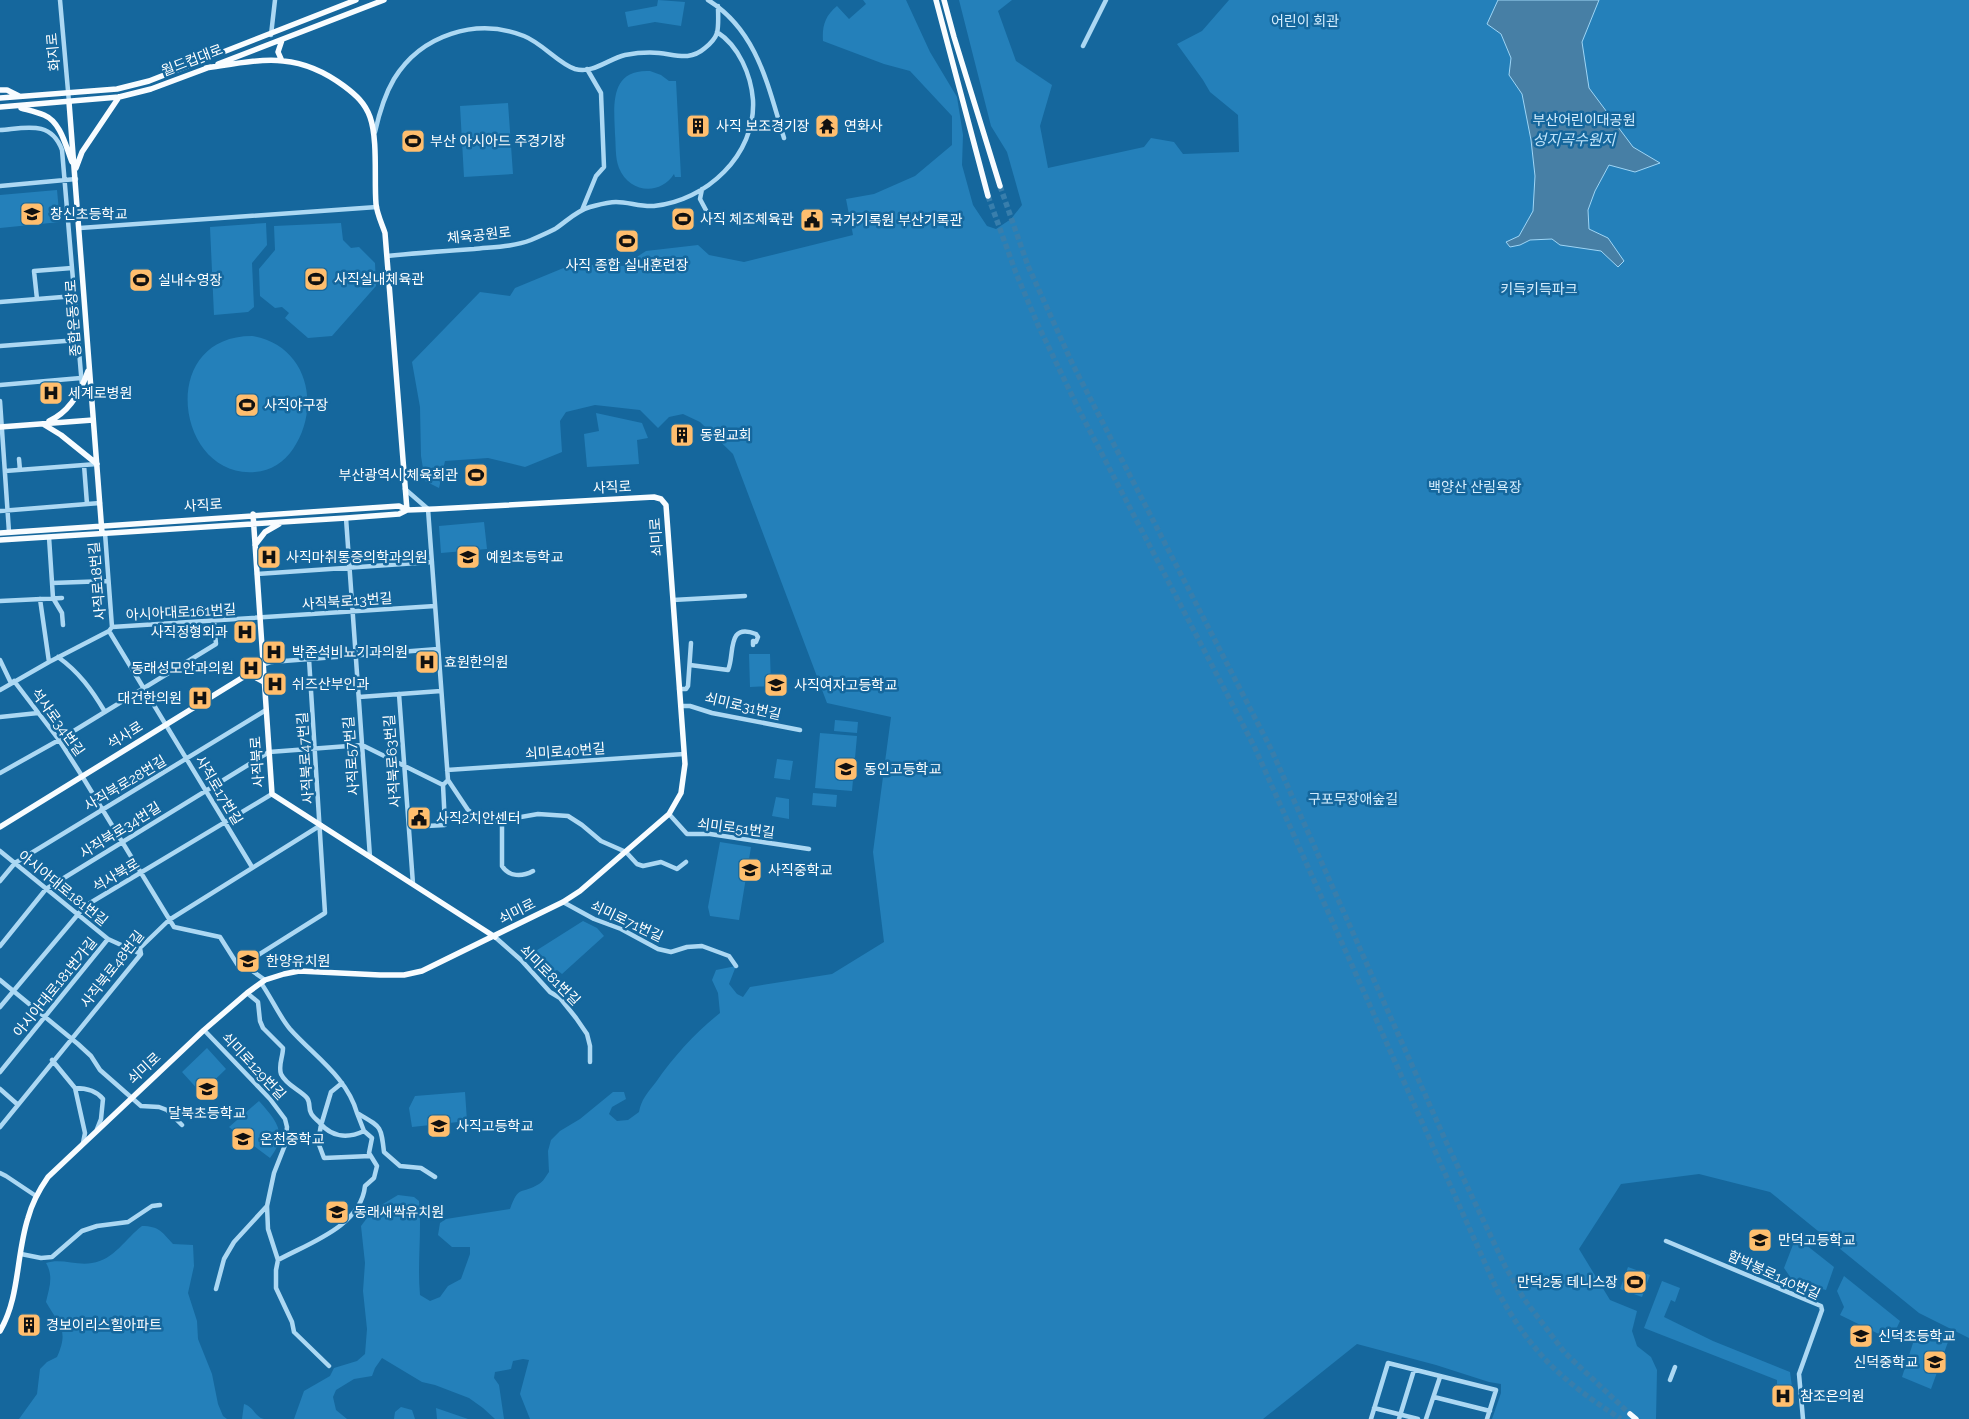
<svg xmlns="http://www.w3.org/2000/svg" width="1969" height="1419" font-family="Raleway,'Noto Sans KR',sans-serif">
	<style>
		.green { fill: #2480ba }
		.water { fill: #477fa5; stroke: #9ed5f6 }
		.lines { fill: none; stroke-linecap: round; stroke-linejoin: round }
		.major-tunnel { stroke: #387eac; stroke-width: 5.5; stroke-dasharray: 5.5 3; stroke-linecap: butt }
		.minor { stroke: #acd8f3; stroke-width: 4.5 }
		.major { stroke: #f8fcff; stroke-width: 5.5 }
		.labels { text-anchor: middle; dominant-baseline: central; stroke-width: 5; stroke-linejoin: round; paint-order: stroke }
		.park-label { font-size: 14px; fill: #d4edfd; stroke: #15679d }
		.street-label { font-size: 14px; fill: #fff; stroke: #15679d }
		.poi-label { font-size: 14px; fill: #fff; stroke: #15679d; text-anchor: start }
		.water-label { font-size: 15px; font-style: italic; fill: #c0e4fa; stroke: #15679d }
	</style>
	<rect width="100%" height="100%" fill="#15679d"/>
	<!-- green -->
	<path class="green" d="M658 0 685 2 681 26 655 22 628 27 625 12 657 6Z
		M863 0H906L930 52 957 97 963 135 962 165 973 205 987 226 996 229 1011 219 1022 205 1007 152 991 126 959 0H1012L998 11 1016 61 1052 85 1040 126 1048 168 1144 147 1151 138 1174 142 1183 154 1239 152 1238 115 1210 92 1203 80 1177 44 1202 31 1229 0H1969V1338L1919 1313 1770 1192 1699 1174 1621 1184 1579 1249 1610 1300 1637 1311 1632 1331 1637 1346 1651 1357 1657 1370 1656 1419H1492L1501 1393V1384L1489 1382 1436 1365 1357 1344 1263 1419H530L520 1394 529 1360 523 1359 513 1361 511 1369 495 1372 494 1378 499 1385 504 1419H495L483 1408 469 1398 435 1385 422 1382 382 1358 375 1368 372 1376 354 1379 336 1390 333 1397 336 1410 347 1419H294L304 1391 330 1376 334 1368 357 1361 365 1354 367 1329 363 1291 365 1263 361 1226 373 1210 398 1195 414 1197 419 1201C422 1232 417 1264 420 1295L430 1301 440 1297 448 1286 461 1279 470 1254V1247H452L438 1235 440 1223 446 1219 510 1209C519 1184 521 1195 539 1184 543 1182 546 1176 549 1172L548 1151 551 1140 560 1131 580 1119 613 1092H624L626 1099 612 1107 609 1114 617 1121 628 1120 639 1112C641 1100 648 1092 656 1082 675 1055 695 1033 720 1013L718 993 712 980 716 970 736 966 729 984 737 994 743 997 750 987 832 974 884 942 873 852 891 717 827 703 733 454 700 422 683 414 669 417 658 428 640 410 595 405 566 412 560 421 562 452 525 467 488 458 445 461 439 488 425 481 421 456 420 407 412 362 480 292 510 296 515 288 578 262 589 265 623 266 646 251 698 245 709 255 744 262 853 235 846 199 874 194 915 176 952 145V116L910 71 884 64 823 41C822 26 825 16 837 6L849 19 866 4Z
		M650 71 661 75 669 81H676L681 177H675L674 174C660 196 629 193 619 168 615 158 616 145 615 134 614 106 609 69 650 71Z
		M508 103 513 174 464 177 460 106Z
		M57 190 60 222 0 228V195Z
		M266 223 267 245 252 263 254 307 248 312 214 315 210 227Z
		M341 223 343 240 351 248 359 247 375 263 376 286 332 336 308 338 285 318 289 313 282 307 275 308 260 296 259 269 275 250 274 226Z
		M252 336C307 345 322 406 293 449 284 462 271 471 255 472 176 479 156 336 252 336Z
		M596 413 642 423 648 438 637 440 639 464 587 467 584 434 599 431Z
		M484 522 487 549 441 553 439 526Z
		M749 654H770L771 686 750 687Z
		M835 720 858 722 857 733 834 731Z
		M820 733 857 736 852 791 815 788Z
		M777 759 793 761 790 780 774 778Z
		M813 793 837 795 836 807 812 805Z
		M776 797 789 799V819L772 816Z
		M720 842 751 847 739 920 710 916 708 907Z
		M583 921 597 928 604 936 562 974 557 970 553 972 534 952Z
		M207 1048 226 1069 201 1093 182 1072Z
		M465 1092 467 1121 412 1127 409 1108 415 1096Z
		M259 1101C276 1120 289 1134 270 1158L229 1127Z
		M142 1226C159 1226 162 1232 173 1244L193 1245 194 1266 188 1293 197 1321 198 1339 212 1374 218 1404 223 1416 227 1419H19L37 1394 40 1369 47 1362 57 1357C69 1330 60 1326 46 1302 49 1288 54 1277 46 1263 61 1258 77 1266 92 1263 114 1260 126 1238 142 1226Z
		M1796 1237 1834 1267 1826 1290 1793 1281 1784 1268Z
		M1628 1267 1650 1275 1642 1297 1620 1289Z
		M1844 1276 1900 1321 1891 1340 1840 1315 1844 1307 1837 1291Z
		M1662 1281 1680 1288 1675 1302 1671 1300 1664 1317 1713 1341 1790 1372 1793 1394 1777 1387V1380L1644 1328Z
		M1911 1330 1948 1342 1931 1389 1902 1377 1913 1343 1907 1340Z
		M244 1404C254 1407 255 1417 264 1419H242Z
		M401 1407 412 1410 415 1419H394L395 1412Z
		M436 1408 468 1419H437Z"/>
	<!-- water -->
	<path class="water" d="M1498 0H1599L1582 42 1589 88 1633 147 1660 163 1635 172 1609 165 1595 191 1588 210 1589 229 1608 238 1624 261 1618 267 1601 251 1560 245 1552 239 1530 240 1520 245 1510 247 1506 242 1519 236 1533 211 1535 176 1531 140 1522 94 1509 75 1511 58 1501 34 1487 24Z"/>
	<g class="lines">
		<!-- major-tunnel -->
		<path class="major-tunnel" d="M1000 186 1028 266 1073 365 1271 749 1448 1146 1505 1266 1524 1299 1565 1353 1630 1414
			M988 196 1016 273 1038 325 1079 410 1254 746 1497 1290C1531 1353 1562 1381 1621 1419"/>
		<!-- minor -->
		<path class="minor" d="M60 0 69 102
			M708 0C758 31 768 87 784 138
			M271 35 275 0
			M1083 46 1106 0
			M0 130C26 128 51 120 62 150L82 386
			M375 132C379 114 384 96 394 79 421 35 476 17 524 36 542 43 559 64 575 69 593 74 608 59 625 55 636 53 648 52 659 53 677 55 690 61 705 48 710 44 715 39 717 33 719 25 718 14 718 6
			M0 186 76 179
			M702 189 700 199 708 214
			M582 210 596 176 604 167 601 93 587 69
			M80 228 377 207
			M387 256C416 253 445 251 474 249 493 247 513 247 531 240 538 237 547 233 555 229 567 221 576 211 590 207 598 205 607 202 616 202 629 202 640 207 654 206 706 201 756 155 753 100 751 75 739 46 717 32
			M37 299 34 271 72 268
			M0 302 75 296
			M0 346 78 340
			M0 385 81 378
			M0 401 9 532
			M19 459 20 470
			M84 465 87 504
			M5 471 97 464
			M405 489 428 509 448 780 443 785
			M0 511 100 503
			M346 518 370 857
			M105 533 112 627
			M49 537 53 598 62 613 63 625
			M257 574 432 562
			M52 583 108 581
			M40 599 49 662
			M673 600 745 596
			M0 601 62 598
			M109 631 252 867
			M58 657C79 672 92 690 105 712
			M0 660 11 683
			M263 665 271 662 438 649
			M690 665 728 670C735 655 726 622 756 634L758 637 756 642 753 641V645
			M14 681 59 740 82 776 174 927 220 937 239 967 251 970 265 980
			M679 689H686L688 686 691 643
			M0 690 49 662 109 631 112 627 435 606
			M399 694 413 884
			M359 697 441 691
			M681 706H690L712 713 800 730
			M0 717 38 713
			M447 770 684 754
			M0 773 59 740 216 644 214 621
			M448 780 468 810 482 820 493 822 538 814 568 816 582 825 601 841 626 852 637 864 643 866 661 862 677 869 686 862
			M669 814 687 834H710L809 849
			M502 820V866C509 877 522 877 533 871
			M409 827 445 825 443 785
			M0 851 108 939 141 954
			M0 881 15 863 266 710
			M563 902 594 919 621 929 658 949 671 952 687 947 702 946 729 956 736 966
			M495 937 521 960 550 992 560 998 576 1018 587 1034 590 1046V1062
			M0 946 46 889 269 752 362 745 443 785
			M239 967 325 913 309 659
			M0 980 78 1044 91 1056 100 1070 141 1106 159 1107 167 1110 182 1125
			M261 983C271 997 279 1016 290 1029 314 1056 347 1077 357 1113 381 1127 381 1125 384 1152L400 1166 421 1168 435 1177
			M247 993 258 1002 260 1021 263 1028 283 1048C283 1057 278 1065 281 1074 286 1085 300 1090 307 1098 311 1103 308 1108 311 1113 312 1116 316 1119 319 1122 331 1137 347 1139 364 1131
			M0 1007 85 906 272 794
			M204 1030 270 1099 285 1119 287 1127 285 1145 274 1173 267 1206 268 1229 278 1260 276 1270V1288L292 1322 294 1332 329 1366
			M52 1060 75 1088 85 1133 83 1143
			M0 1072 108 939
			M75 1088C85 1088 96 1090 103 1099L101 1119 97 1129
			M0 1089 17 1104
			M319 1122H322L331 1092 342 1083
			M321 1125 318 1142 324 1158 370 1156
			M0 1127 141 954 140 948 169 920 321 825
			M0 1173 6 1176 36 1196
			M1666 1241 1821 1306 1822 1310 1799 1374 1803 1419
			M21 1254 41 1258 52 1257 82 1231 97 1226 128 1222 152 1206 160 1205
			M278 1260C309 1243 361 1226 365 1186L374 1178 377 1166 369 1153 372 1138 364 1131 357 1113
			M216 1289 224 1259 234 1242 267 1206
			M1670 1380 1675 1367
			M1434 1397 1490 1411
			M1374 1408 1418 1419
			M1371 1419 1388 1363 1496 1390 1487 1419
			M1399 1419 1414 1370
			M1426 1419 1440 1377"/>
		<!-- major -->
		<path class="major" d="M936 0 988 196
			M944 0 954 37 1000 186
			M282 40 278 52 282 61
			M218 64 384 0
			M206 68C260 60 296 50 344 86 356 95 365 103 370 117 378 139 374 180 376 204 377 214 382 224 385 233L407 510
			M0 90H7L19 96
			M0 98 117 89 149 81 356 0
			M69 102 102 533
			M0 107 119 97 151 89 210 67
			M21 108C28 110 37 112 44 115 61 122 66 147 72 162
			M76 168 82 152 119 97
			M49 421C70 412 81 391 88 371
			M43 424 61 435 97 464
			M0 427 93 420
			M253 514 272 794 495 937
			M0 533 399 506 407 510
			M0 540 346 518 399 514 407 510 435 509 654 497 661 499 666 505 685 764 681 793 669 814 580 891 563 902 422 971 404 975H380L299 971 284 974 265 980 247 993 204 1030 48 1177C39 1190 32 1203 28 1218 16 1255 20 1297 0 1331
			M255 545 265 532 279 524
			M249 674 264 682
			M0 827 263 665
			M1630 1414 1636 1419"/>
	</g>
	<!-- icons -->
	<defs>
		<g id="building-square" transform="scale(1.25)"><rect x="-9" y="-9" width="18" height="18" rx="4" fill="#ffbe6e" stroke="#15679d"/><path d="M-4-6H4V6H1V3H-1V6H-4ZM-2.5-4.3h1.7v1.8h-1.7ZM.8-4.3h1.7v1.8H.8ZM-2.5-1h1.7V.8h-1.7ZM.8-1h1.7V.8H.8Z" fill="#111"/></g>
		<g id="temple-square" transform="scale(1.25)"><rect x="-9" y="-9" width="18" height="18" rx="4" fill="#ffbe6e" stroke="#15679d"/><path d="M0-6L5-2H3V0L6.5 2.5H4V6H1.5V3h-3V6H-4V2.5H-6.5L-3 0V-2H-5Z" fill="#111"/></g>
		<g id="stadium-square" transform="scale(1.25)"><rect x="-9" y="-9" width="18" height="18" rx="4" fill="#ffbe6e" stroke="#15679d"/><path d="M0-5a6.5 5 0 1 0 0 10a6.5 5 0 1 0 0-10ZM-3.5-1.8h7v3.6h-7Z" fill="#111"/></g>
		<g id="school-square" transform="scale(1.25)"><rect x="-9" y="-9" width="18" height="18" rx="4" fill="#ffbe6e" stroke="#15679d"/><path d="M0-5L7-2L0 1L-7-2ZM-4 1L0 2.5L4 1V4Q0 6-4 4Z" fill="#111"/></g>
		<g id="civic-square" transform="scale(1.25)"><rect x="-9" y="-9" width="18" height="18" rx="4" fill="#ffbe6e" stroke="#15679d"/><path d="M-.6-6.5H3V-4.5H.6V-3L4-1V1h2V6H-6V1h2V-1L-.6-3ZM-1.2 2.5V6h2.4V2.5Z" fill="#111"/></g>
		<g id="hospital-square" transform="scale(1.25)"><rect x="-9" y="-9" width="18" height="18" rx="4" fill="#ffbe6e" stroke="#15679d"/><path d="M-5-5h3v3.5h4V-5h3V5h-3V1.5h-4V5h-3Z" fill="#111"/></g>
	</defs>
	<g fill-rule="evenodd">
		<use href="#building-square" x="698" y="126"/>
		<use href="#temple-square" x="827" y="126"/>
		<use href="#stadium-square" x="413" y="141"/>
		<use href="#school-square" x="32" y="214"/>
		<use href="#stadium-square" x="683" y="219"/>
		<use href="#civic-square" x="812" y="220"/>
		<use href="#stadium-square" x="627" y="241"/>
		<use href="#stadium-square" x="316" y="279"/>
		<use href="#stadium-square" x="141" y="280"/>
		<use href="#hospital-square" x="51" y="393"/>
		<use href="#stadium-square" x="247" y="405"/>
		<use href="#building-square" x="682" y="435"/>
		<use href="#stadium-square" x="476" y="475"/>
		<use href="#hospital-square" x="269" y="557"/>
		<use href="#school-square" x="468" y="557"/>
		<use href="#hospital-square" x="245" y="632"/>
		<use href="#hospital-square" x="274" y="652"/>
		<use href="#hospital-square" x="427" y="662"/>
		<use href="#hospital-square" x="251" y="668"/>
		<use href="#hospital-square" x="275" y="684"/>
		<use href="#school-square" x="776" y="685"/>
		<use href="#hospital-square" x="200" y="698"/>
		<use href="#school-square" x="846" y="769"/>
		<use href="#civic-square" x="419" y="818"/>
		<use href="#school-square" x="750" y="870"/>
		<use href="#school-square" x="248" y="961"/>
		<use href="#school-square" x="207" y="1089"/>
		<use href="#school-square" x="439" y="1126"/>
		<use href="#school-square" x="243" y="1139"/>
		<use href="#school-square" x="337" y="1212"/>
		<use href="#school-square" x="1760" y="1240"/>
		<use href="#stadium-square" x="1635" y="1282"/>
		<use href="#building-square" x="29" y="1325"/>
		<use href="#school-square" x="1861" y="1336"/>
		<use href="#school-square" x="1935" y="1362"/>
		<use href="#hospital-square" x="1783" y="1396"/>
	</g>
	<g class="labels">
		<!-- park labels -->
		<g class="park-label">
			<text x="1305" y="21">어린이 회관</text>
			<text x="1584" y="120">부산어린이대공원</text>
			<text x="1539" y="289">키득키득파크</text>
			<text x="1475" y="487">백양산 산림욕장</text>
			<text x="1353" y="799">구포무장애숲길</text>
		</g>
		<!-- street labels -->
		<g class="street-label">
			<text transform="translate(53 52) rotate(-95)">화지로</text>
			<text transform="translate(192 60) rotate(-21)">월드컵대로</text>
			<text transform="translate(479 235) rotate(-6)">체육공원로</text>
			<text transform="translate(73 318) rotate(-94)">종합운동장로</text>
			<text transform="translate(612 487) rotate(-3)">사직로</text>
			<text transform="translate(203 505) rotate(-4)">사직로</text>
			<text transform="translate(656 537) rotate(-94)">쇠미로</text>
			<text transform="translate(97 581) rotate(-95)">사직로18번길</text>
			<text transform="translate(347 601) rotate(-4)">사직북로13번길</text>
			<text transform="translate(181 612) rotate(-3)">아시아대로161번길</text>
			<text transform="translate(743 706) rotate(13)">쇠미로31번길</text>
			<text transform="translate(58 722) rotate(54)">석사로34번길</text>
			<text transform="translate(125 735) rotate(-32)">석사로</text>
			<text transform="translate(565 751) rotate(-4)">쇠미로40번길</text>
			<text transform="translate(351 756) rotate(-94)">사직로57번길</text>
			<text transform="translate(305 758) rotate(-94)">사직북로47번길</text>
			<text transform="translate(392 761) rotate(-94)">사직북로63번길</text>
			<text transform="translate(257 762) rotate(-94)">사직북로</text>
			<text transform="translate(125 783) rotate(-31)">사직북로28번길</text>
			<text transform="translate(219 790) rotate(59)">사직로17번길</text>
			<text transform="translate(736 828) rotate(7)">쇠미로51번길</text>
			<text transform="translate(120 830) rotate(-32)">사직북로34번길</text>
			<text transform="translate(116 875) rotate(-31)">석사북로</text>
			<text transform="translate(63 888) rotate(39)">아시아대로181번길</text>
			<text transform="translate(517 911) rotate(-27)">쇠미로</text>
			<text transform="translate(627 921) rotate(25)">쇠미로71번길</text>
			<text transform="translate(112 969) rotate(-52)">사직북로48번길</text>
			<text transform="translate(550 975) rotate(45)">쇠미로81번길</text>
			<text transform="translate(55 987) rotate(-51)">아시아대로181번가길</text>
			<text transform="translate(254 1066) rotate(47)">쇠미로129번길</text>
			<text transform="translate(144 1068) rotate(-43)">쇠미로</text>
			<text transform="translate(1774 1275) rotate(24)">함박봉로140번길</text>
		</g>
		<!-- poi labels -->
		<g class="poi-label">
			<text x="716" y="126">사직 보조경기장</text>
			<text x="844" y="126">연화사</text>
			<text x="430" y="141">부산 아시아드 주경기장</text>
			<text x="50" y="214">창신초등학교</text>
			<text x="700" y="219">사직 체조체육관</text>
			<text x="830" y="220">국가기록원 부산기록관</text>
			<text x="627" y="265" text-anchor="middle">사직 종합 실내훈련장</text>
			<text x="334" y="279">사직실내체육관</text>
			<text x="158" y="280">실내수영장</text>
			<text x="68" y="393">세계로병원</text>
			<text x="264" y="405">사직야구장</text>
			<text x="700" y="435">동원교회</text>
			<text x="458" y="475" text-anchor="end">부산광역시 체육회관</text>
			<text x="286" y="557">사직마취통증의학과의원</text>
			<text x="486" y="557">예원초등학교</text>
			<text x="228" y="632" text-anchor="end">사직정형외과</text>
			<text x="292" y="652">박준석비뇨기과의원</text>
			<text x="444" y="662">효원한의원</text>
			<text x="234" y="668" text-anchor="end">동래성모안과의원</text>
			<text x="292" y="684">쉬즈산부인과</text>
			<text x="794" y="685">사직여자고등학교</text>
			<text x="182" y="698" text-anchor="end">대건한의원</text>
			<text x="864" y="769">동인고등학교</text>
			<text x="436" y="818">사직2치안센터</text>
			<text x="768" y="870">사직중학교</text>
			<text x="266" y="961">한양유치원</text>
			<text x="207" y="1113" text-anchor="middle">달북초등학교</text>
			<text x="456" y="1126">사직고등학교</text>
			<text x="260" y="1139">온천중학교</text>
			<text x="354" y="1212">동래새싹유치원</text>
			<text x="1778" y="1240">만덕고등학교</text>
			<text x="1618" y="1282" text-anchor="end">만덕2동 테니스장</text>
			<text x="46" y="1325">경보이리스힐아파트</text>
			<text x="1878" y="1336">신덕초등학교</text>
			<text x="1918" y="1362" text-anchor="end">신덕중학교</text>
			<text x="1800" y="1396">참조은의원</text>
		</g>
		<!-- water labels -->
		<g class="water-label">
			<text x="1574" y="140">성지곡수원지</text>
		</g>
	</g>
</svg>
